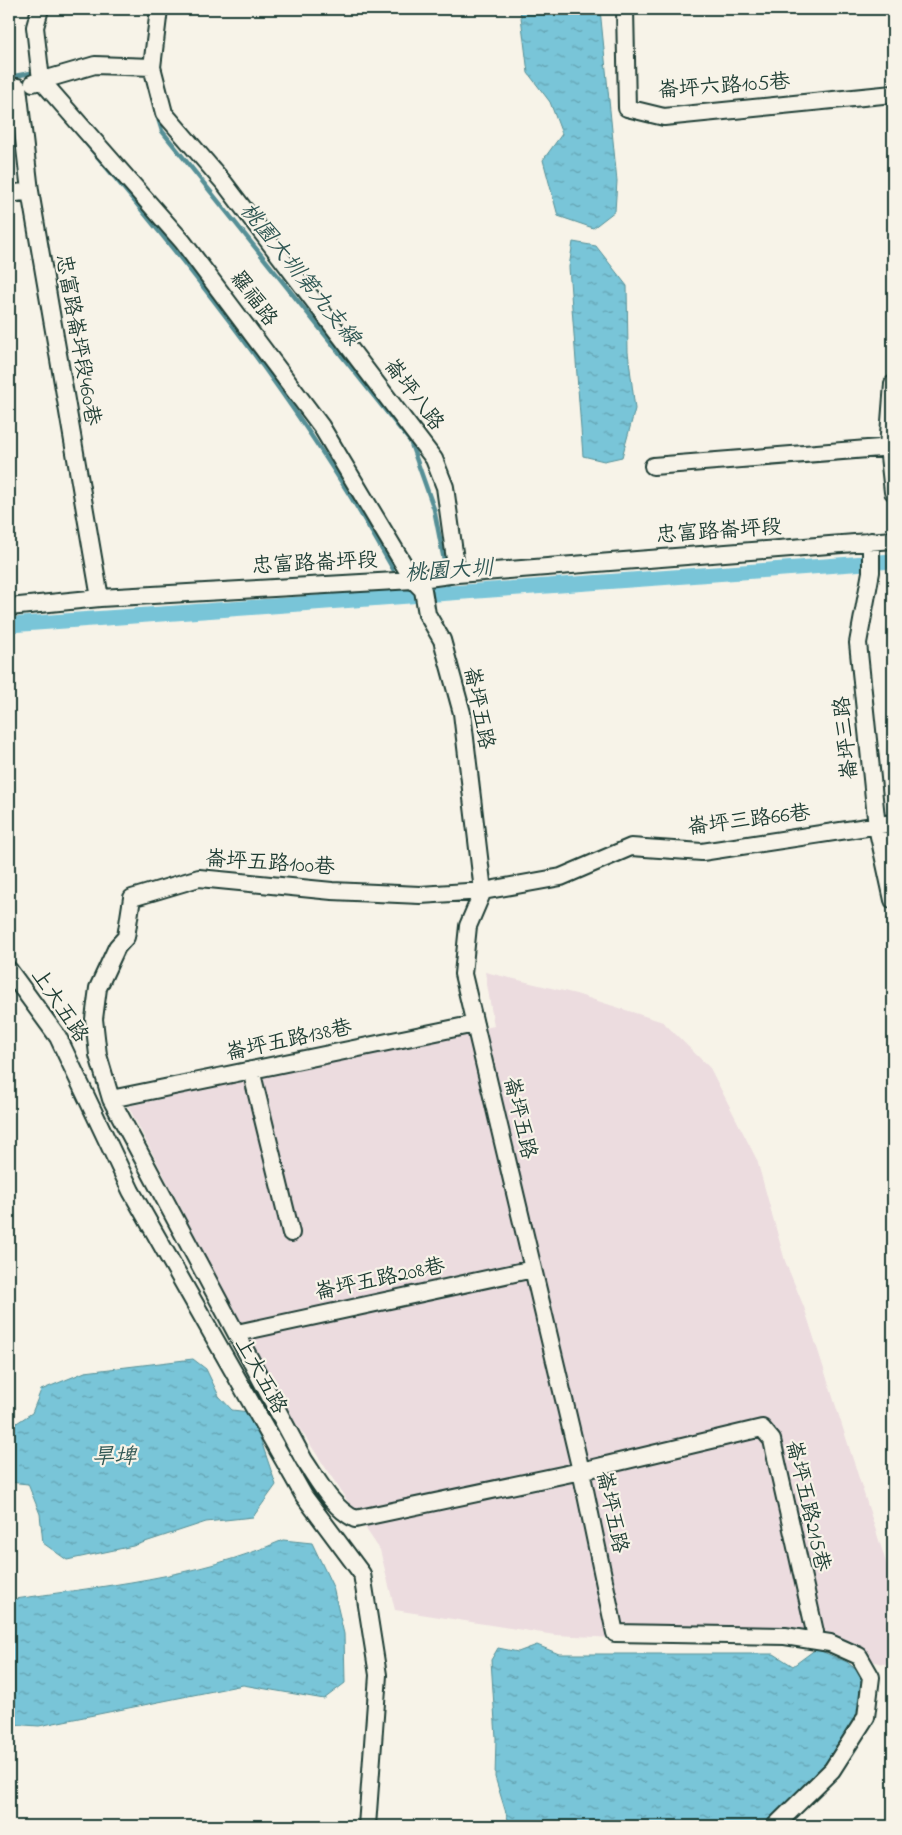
<svg xmlns="http://www.w3.org/2000/svg" width="902" height="1835" font-family="'Indie Flower','LXGW WenKai TC',sans-serif">
	<style>
		.built { fill: #ecdcdf }
		.water { fill: url(#water-ripples); stroke: #558f96 }
		.lines { fill: none; stroke-linecap: round; stroke-linejoin: round }
		.stream { stroke: #558f96; stroke-width: 4.5 }
		.canal { stroke: #79c5d8; stroke-width: 15 }
		.minor-casing { stroke: #1f3d34; stroke-width: 20 }
		.minor { stroke: #f7f3e8; stroke-width: 16 }
		.labels { text-anchor: middle; dominant-baseline: central; stroke-width: 4.5; stroke-linejoin: round; paint-order: stroke }
		.street-label { font-size: 21px; fill: #1f3d34; stroke: #f7f3e8 }
		.water-label { font-size: 22px; font-style: italic; fill: #315855; stroke: #f7f3e8 }
	</style>
	<defs>
		<pattern id="water-ripples" width="26" height="14" patternUnits="userSpaceOnUse" patternTransform="scale(1.25)"><rect width="26" height="14" fill="#79c5d8"/><path d="M2 4q2-2 4 0t4 0M15 11q2-2 4 0t4 0" fill="none" stroke="#63a1b0"/></pattern>
	</defs>
	<rect width="100%" height="100%" fill="#f7f3e8"/>
	<filter id="ink" filterUnits="userSpaceOnUse"><feTurbulence type="fractalNoise" baseFrequency=".02" numOctaves="2"/><feDisplacementMap in="SourceGraphic" scale="10" xChannelSelector="R" yChannelSelector="G"/><feConvolveMatrix kernelMatrix="1 2 1 2 8 2 1 2 1" color-interpolation-filters="sRGB"/></filter>
	<g filter="url(#ink)">
		<!-- built -->
		<path class="built" d="M485 972 576 994 663 1022 710 1068 757 1160 785 1261 804 1307 893 1584V1666L796 1645 734 1644 555 1635 395 1610 380 1550 278 1396 128 1106 494 1026Z"/>
		<!-- water -->
		<path class="water" d="M520 9H600L617 181 615 211 593 228 558 216 543 160 562 134 550 102 528 73Z
			M573 242 596 246 627 286 628 352 635 409 622 457 604 461 583 456 569 267Z
			M193 1359 206 1369 219 1396 232 1410 249 1412 255 1423 276 1485 253 1517 206 1522 133 1546 67 1560 43 1543 40 1514 28 1484 9 1482V1428L32 1413 41 1390 85 1372Z
			M283 1540 312 1543 333 1587 344 1634 345 1683 324 1699 243 1685 39 1726 9 1724V1600C101 1586 197 1578 283 1540Z
			M537 1645 559 1654H774L793 1666 816 1649 847 1662 865 1677 873 1706 781 1826H510L495 1777 496 1738 491 1660 498 1648 518 1652Z"/>
		<g class="lines">
			<!-- stream -->
			<path class="stream" d="M9 77 36 72
				M157 115 162 131 410 441 434 509 444 560
				M86 143C199 277 308 415 393 569
				M448 587V594
				M405 590 409 597"/>
			<!-- canal -->
			<path class="canal" d="M9 625 893 561"/>
			<!-- minor casing -->
			<g class="minor-casing">
				<path id="minor" d="M40 9 35 27 41 80
					M159 9 152 67 164 113 225 184 434 459 445 487 457 574
					M625 9 627 108 664 117 893 94
					M41 80 183 242 321 426 413 580 423 590 427 614 442 640 462 713 483 891 468 926 463 974 581 1471 615 1633 785 1636 830 1643 859 1656 871 1677 866 1717 832 1770 775 1826
					M33 83 95 65 152 67
					M18 87 30 191 100 598
					M9 194 30 191
					M893 384 888 447 893 492
					M653 466 893 447
					M871 541V572L858 643 877 827 893 900
					M9 607 100 598 413 580 457 574 893 540
					M9 970 58 1037 131 1191 304 1496 362 1574 378 1675 367 1826
					M251 1070 291 1233
					M111 1099 475 1024
					M237 1333 533 1269
					M815 1632 772 1440 762 1428 581 1471 355 1519C332 1508 318 1480 304 1460L111 1099 98 1055 94 1019 98 988 117 947 126 937 132 898 199 878 332 891 420 895 483 891 561 877 631 847 702 852 893 823"/>
			</g>
			<!-- minor -->
			<use href="#minor" class="minor"/>
		</g>
	</g>
	<g class="labels">
		<!-- street labels -->
		<g class="street-label">
			<text transform="translate(724 87) rotate(-4)">崙坪六路105巷</text>
			<text transform="translate(253 299) rotate(53)">羅福路</text>
			<text transform="translate(77 340) rotate(80)">忠富路崙坪段460巷</text>
			<text transform="translate(413 395) rotate(53)">崙坪八路</text>
			<text transform="translate(719 532) rotate(-4)">忠富路崙坪段</text>
			<text transform="translate(315 564) rotate(-3)">忠富路崙坪段</text>
			<text transform="translate(478 708) rotate(79)">崙坪五路</text>
			<text transform="translate(847 738) rotate(-96)">崙坪三路</text>
			<text transform="translate(749 821) rotate(-7)">崙坪三路66巷</text>
			<text transform="translate(270 864) rotate(4)">崙坪五路100巷</text>
			<text transform="translate(59 1006) rotate(56)">上大五路</text>
			<text transform="translate(289 1041) rotate(-12)">崙坪五路138巷</text>
			<text transform="translate(519 1118) rotate(77)">崙坪五路</text>
			<text transform="translate(380 1280) rotate(-12)">崙坪五路208巷</text>
			<text transform="translate(260 1376) rotate(61)">上大五路</text>
			<text transform="translate(807 1506) rotate(77)">崙坪五路215巷</text>
			<text transform="translate(611 1512) rotate(78)">崙坪五路</text>
		</g>
		<!-- water labels -->
		<g class="water-label">
			<text transform="translate(299 275) rotate(51)">桃園大圳第九支線</text>
			<text transform="translate(449 572) rotate(-4)">桃園大圳</text>
			<text x="114" y="1458">旱埤</text>
		</g>
	</g>
	<!-- margin -->
	<rect width="902" height="1835" fill="none" stroke="#f7f3e8" stroke-width="30"/>
	<rect x="15" y="15" width="872" height="1805" fill="none" stroke="#1f3d34" stroke-width="2" filter="url(#ink)"/>
</svg>
